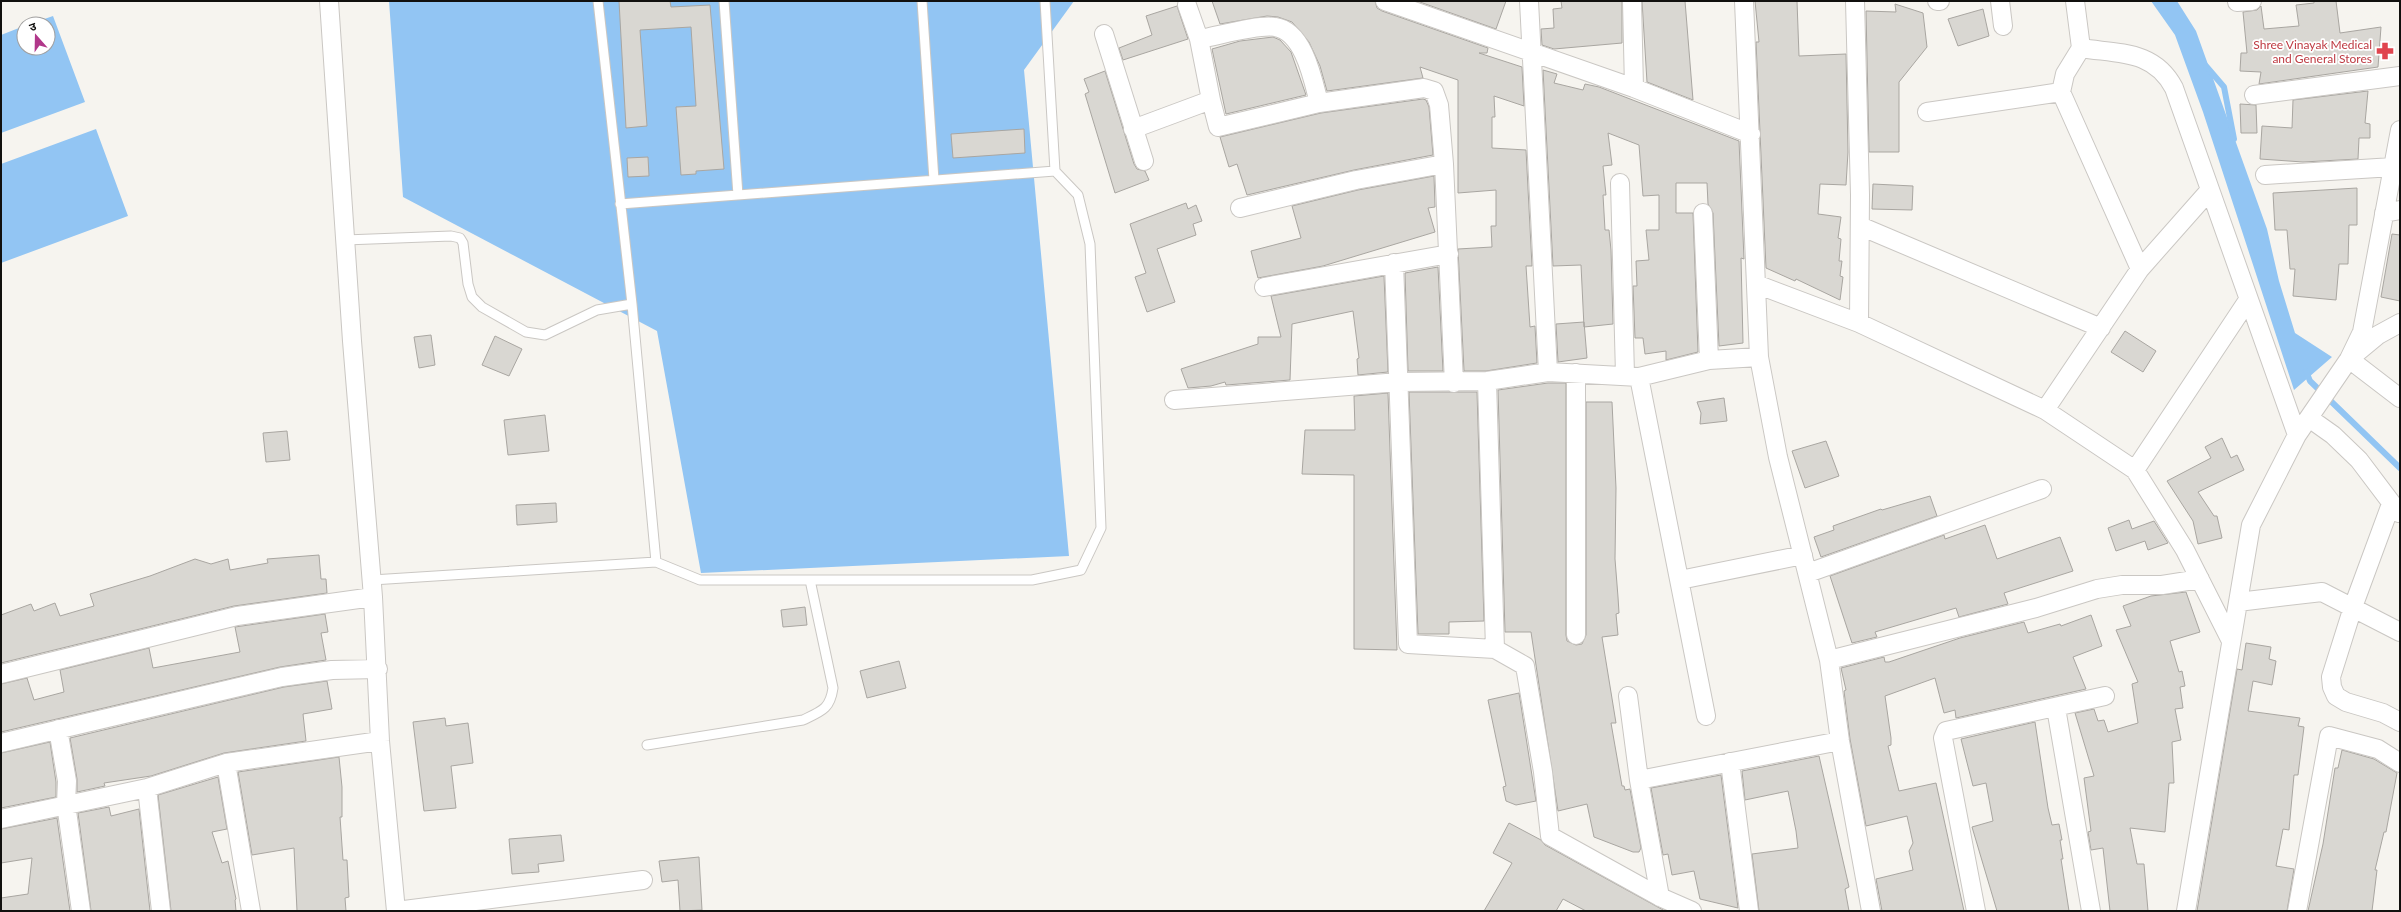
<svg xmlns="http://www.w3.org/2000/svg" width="2401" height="912" font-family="Lato,'Noto Sans Devanagari',sans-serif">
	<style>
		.water { fill: #92c5f3 }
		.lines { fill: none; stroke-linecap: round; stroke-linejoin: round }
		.stream { stroke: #92c5f3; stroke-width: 6 }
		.building { fill: #d9d7d2; stroke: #a9a6a1 }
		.lane-casing { stroke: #cac7c3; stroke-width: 11 }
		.street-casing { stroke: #cac7c3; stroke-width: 20 }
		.lane { stroke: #fff; stroke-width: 9 }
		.street { stroke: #fff; stroke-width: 18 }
		.labels { text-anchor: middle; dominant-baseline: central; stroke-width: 3.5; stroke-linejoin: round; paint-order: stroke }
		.health-label { font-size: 12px; fill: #be3a42; stroke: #fff; text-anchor: end }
	</style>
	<rect width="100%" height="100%" fill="#f6f4ef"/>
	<!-- water -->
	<path class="water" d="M389 1H1074L1024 70 1069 556 701 573 657 331 403 197Z
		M2151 1H2177L2196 31 2267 229 2279 281 2295 333 2332 357 2294 390 2203 112 2175 35Z
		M53 16 85 102 1 133V35L24 26V48H48V24H30Z
		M96 129 128 216 1 263V164Z"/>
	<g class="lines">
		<!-- stream -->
		<path class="stream" d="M2206 66 2224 87 2234 139
			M2306 371 2310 381 2400 468"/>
	</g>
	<!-- building -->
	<path class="building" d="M619 1H670L671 7 710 5 724 169 696 171V174L681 175 676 107 696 106 691 27 640 30 647 126 626 128Z
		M1212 1H1375L1377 8 1382 11 1488 48 1487 53H1479L1522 67 1524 106 1494 96 1495 117H1492V148L1526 150 1532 266H1526L1530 327 1535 326 1537 363 1486 371H1464L1458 249 1492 247 1491 226H1496V190L1458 193V80L1420 67 1423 78 1327 91 1320 66 1309 42 1292 22 1278 17 1267 16 1220 24Z
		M1417 1H1506L1496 29Z
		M1561 1H1622V43L1554 49 1542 45 1541 29 1554 28 1553 9 1562 8Z
		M1642 1H1685L1693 100 1647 82Z
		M1755 1H1797L1799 56 1846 54 1848 152 1846 185 1820 184 1818 214 1841 217 1838 238 1841 239 1839 261H1842L1840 276 1843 277 1840 300 1796 279 1795 281 1766 268 1756 42H1759Z
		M2314 1H2336L2340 33 2381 27 2378 67 2259 84 2261 72 2240 71 2241 53H2247L2243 12 2257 10 2261 6 2264 29 2299 26 2296 5 2314 3Z
		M1895 4 1923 13 1927 47 1899 82V152H1869L1866 11 1896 12Z
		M1177 6 1188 39 1123 60 1119 48 1152 35 1146 16Z
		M1983 9 1989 36 1958 46 1948 19Z
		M1273 37 1280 40 1291 52 1306 95 1226 114 1212 49 1240 41Z
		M1543 70 1557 74 1554 83 1583 90 1585 84 1599 87 1739 141 1744 259 1741 258 1743 343 1719 346 1713 213 1708 204 1707 183H1676V213H1693L1698 352 1666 360V351L1645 354 1643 338H1635L1633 286H1637L1636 261 1649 260 1646 230H1659V195L1643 196 1639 145 1608 133 1612 165 1603 166 1606 195H1603L1605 230H1609L1611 250 1613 324 1584 327 1581 265 1553 266Z
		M1105 71 1134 164 1137 169 1145 171 1149 180 1115 193 1085 94 1089 92 1084 79Z
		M2368 91 2365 123 2370 124V138H2359L2358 159 2303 162 2260 159 2262 126 2292 128 2293 100Z
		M1423 99 1426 100 1429 107 1433 155 1354 170 1247 195 1237 164 1229 167 1220 137 1321 113Z
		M2240 104 2256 105 2257 133H2241Z
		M1024 129 1025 153 953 158 951 134Z
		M648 157 649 176 628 177 627 158Z
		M1434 176 1435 207 1428 208 1435 232 1323 266 1258 278 1251 251 1301 238 1292 206 1358 190Z
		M1873 184 1913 186 1912 210 1872 209Z
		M2357 188V225H2349L2348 264H2339L2336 300 2293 296 2295 269H2290L2287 230H2275L2273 193Z
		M1186 203 1188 209 1196 205 1202 221 1193 224 1196 235 1157 249 1175 302 1147 312 1135 277 1146 273 1130 224Z
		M2392 234 2400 235V301L2381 297Z
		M1438 267 1443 371H1408L1405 273Z
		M1384 276 1388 372 1358 375 1357 359 1359 358 1353 311 1292 324 1290 380 1226 385 1225 382 1211 386 1188 388 1181 369 1258 344V337H1281L1271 296Z
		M1584 322 1587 358 1558 362 1556 324Z
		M2125 331 2156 351 2143 372 2111 352Z
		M431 335 435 365 419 368 414 337Z
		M495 336 522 349 509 376 482 365Z
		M1548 383H1566V635L1567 641 1576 645 1582 644 1586 635V402H1612L1616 488 1615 559 1618 597 1619 613 1616 614 1618 635 1602 637 1616 723H1611L1622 786H1624L1625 790 1630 789 1641 848 1639 852H1633L1594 837 1587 804 1558 811 1531 632H1505L1498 390Z
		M1409 392H1477L1484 621 1449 622V634H1418Z
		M1388 393 1397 650 1354 649V475L1302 474 1305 430H1355L1354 396Z
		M1724 398 1727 421 1700 424 1701 413 1697 402Z
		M545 415 549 451 508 455 504 420Z
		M287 431 290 460 266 462 263 433Z
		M2222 438 2231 458 2237 455 2244 470 2198 492 2214 516H2217L2222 538 2198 544 2193 521 2167 481 2211 458 2205 447Z
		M1826 441 1839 476 1805 488 1792 451Z
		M1930 496 1937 516 1821 557 1814 537 1834 530 1833 526 1881 509 1882 510Z
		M556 503 557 522 517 525 516 505Z
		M2129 520 2132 529 2154 521 2168 543 2148 550 2145 541 2116 551 2108 528Z
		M1985 525 1997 559 2060 537 2073 571 2004 593 2008 604 1959 617 1956 608 1875 632 1877 637 1852 643 1830 576 1944 535 1945 539Z
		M319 555 321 579H326L327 593 234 606 1 663V615L31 604 34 611 55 603 60 616 94 606 90 594 150 576 195 559 211 564 228 559 230 570 268 563 267 559Z
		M2186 592 2200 632 2170 641 2179 672 2182 671 2185 686 2180 687 2183 708 2175 709 2181 740 2172 742 2174 783H2169L2165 832 2130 828 2137 864H2144L2148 911H2110L2103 848 2091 850 2088 832 2091 831 2084 778 2094 776 2075 713 2094 709 2098 721 2104 720 2108 732 2138 723 2132 684 2138 682 2116 630 2131 626 2123 606 2151 596Z
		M805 607 807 625 783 627 781 610Z
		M325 614 328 632 321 633 326 660 280 667 1 732V684L27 678 34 700 64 692 60 670 149 648 153 668 240 652 235 627Z
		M2091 615 2102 646 2073 657 2086 689 1956 718 1955 710 1944 713 1935 678 1885 696 1891 738V745L1888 746 1899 791 1936 783 1964 911H1882L1876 879 1913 870 1909 851 1913 843 1907 816 1866 826 1850 739 1844 691 1846 690 1841 668 1884 657 1885 662H1889L1960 638 2024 622 2028 633 2060 624 2061 626Z
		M2246 643 2271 647 2269 659 2276 661 2272 685 2253 681 2248 711 2300 718 2298 726 2304 727 2298 775H2294L2289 830 2283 829 2276 866 2294 869 2287 911H2197L2237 669 2242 670Z
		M899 661 906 688 867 698 860 671Z
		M327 681 332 709 303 714 306 741 224 753 151 776 104 783 105 786 77 792V779L70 738 284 687Z
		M1519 693 1536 801 1516 805 1506 801 1503 787 1506 786 1488 700Z
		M445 718 446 726 468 723 473 763 451 766 456 808 424 811 413 722Z
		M2035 722 2048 808 2052 825 2059 824 2062 840H2060L2063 859H2061L2069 911H1997L1972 827 1993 821 1986 783 1973 786 1961 739Z
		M50 742 56 782V797L1 808V753Z
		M2342 750 2374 759 2397 773 2386 832H2384L2375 870H2377L2372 911H2308L2323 844 2335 768H2338Z
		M1819 756 1849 887 1845 889 1849 911H1759L1752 854 1798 848 1796 831 1788 791 1745 800 1742 771Z
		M339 757 342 787V817H340L343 860H347L349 897 345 898 346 911H297L294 848 252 855 238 772Z
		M1721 775 1738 908 1700 899 1694 871 1672 875 1668 854 1663 855 1651 788Z
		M218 777 227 829 212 832 222 863 228 861 236 899 235 900 236 911H171L158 795Z
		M109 807 111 816 139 809 150 911H91L78 813Z
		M57 818 70 911H1V898L28 894 32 858 1 863V829Z
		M1509 823 1541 840 1545 845 1665 911H1586L1563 899 1556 911H1484L1512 863 1493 853Z
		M561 835 564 861 538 864 539 872 512 874 509 839Z
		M699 857 702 910 680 911 678 880 662 882 659 861Z"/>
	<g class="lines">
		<!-- lane casing -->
		<g class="lane-casing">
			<path id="lane" d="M598 1 632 304
				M724 1 738 195
				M922 1 934 180
				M620 204 1055 171
				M345 240 451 236 460 238 463 243 468 284 472 297 482 307 526 332 545 335 597 310 632 304 656 562 700 580H1032L1081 570 1101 528 1090 244 1078 195 1055 171 1045 1
				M372 580 656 562
				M647 745 803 720C822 711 830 709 833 688L810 580"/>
		</g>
		<!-- street casing -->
		<g class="street-casing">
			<path id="street" d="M329 1 352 341 373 597 380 741 396 911
				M1385 1 1634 88 1751 134
				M1529 1 1548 372
				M1632 1 1634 88
				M1744 1 1759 357 1778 457 1829 660 1840 741 1871 911
				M1855 1 1860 195 1859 323
				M1937 1H1940
				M2000 1 2003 26
				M2075 1 2081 48C2119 54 2154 50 2174 88L2297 435
				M2237 2 2252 1
				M1104 34 1144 161
				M1199 39C1218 36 1258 24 1275 27 1304 31 1313 80 1319 103
				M2061 92 2140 269
				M2254 95 2400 76
				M1211 100 1218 127 1319 103 1424 88 1434 91 1439 105 1444 164 1454 383
				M1927 112 2061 92 2065 74 2081 48
				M1133 129 1211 100 1199 39 1187 5
				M2265 175 2393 167
				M1620 183 1625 375
				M2209 191 2140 269 2045 410 2135 470 2248 300
				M1240 208 1356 180 1444 164
				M1703 213 1709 360
				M2384 213 2400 210
				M1860 226 2101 328
				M1394 263 1408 644 1495 649 1525 666 1543 772 1550 836 1660 897 1692 911
				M1756 284 1859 323 2045 410
				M1264 287 1449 254
				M2400 323 2378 335 2349 359 2400 398
				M1576 373V635
				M1639 377 1706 716
				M1487 381 1495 649
				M1174 400 1399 382 1487 381 1548 372 1639 377 1709 360 1759 357
				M2309 418 2333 435 2359 460 2399 513
				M2135 470 2185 550 2231 641
				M2391 504 2353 607 2331 677 2332 687 2336 696 2346 702 2383 713 2400 722
				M1808 573 2042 489
				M1680 580 1803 555
				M2238 602 2322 592 2400 632
				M1829 660 2036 608 2097 589 2122 585H2162L2200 579
				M1 674 237 616 373 597
				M1628 696 1639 780 1660 897
				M2056 708 2091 911
				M58 729 67 781 66 804 81 911
				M1 743 282 677 332 670 378 669
				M1730 762 1749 911
				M226 763 251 911
				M1639 780 1840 741
				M147 788 161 911
				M1 819 147 788 226 763 380 741
				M396 911 643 880
				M1976 911 1943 738 1946 731 2105 696
				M2186 911 2251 525 2297 435 2349 359 2362 332 2400 130
				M2297 911 2329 736 2378 749 2400 763"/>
		</g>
		<!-- lane -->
		<use href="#lane" class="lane"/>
		<!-- street -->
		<use href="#street" class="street"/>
	</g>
	<!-- icons -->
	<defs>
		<g id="pharmacy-bare" transform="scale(1.38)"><path d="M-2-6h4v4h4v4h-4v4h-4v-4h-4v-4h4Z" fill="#e0444e" stroke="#fff" stroke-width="2.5" paint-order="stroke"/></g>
	</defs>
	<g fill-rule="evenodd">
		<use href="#pharmacy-bare" x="2385" y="51"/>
	</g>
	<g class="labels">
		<!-- health labels -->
		<g class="health-label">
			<text x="2372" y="44">Shree Vinayak Medical<tspan x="2372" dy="14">and General Stores</tspan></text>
		</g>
	</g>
	<!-- border -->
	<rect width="2401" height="912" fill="none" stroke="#11100e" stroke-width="4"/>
	<!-- north arrow -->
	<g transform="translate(36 36) rotate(340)"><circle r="19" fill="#ffffff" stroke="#a09f9f"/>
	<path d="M0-3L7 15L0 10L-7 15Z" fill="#b1378a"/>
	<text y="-6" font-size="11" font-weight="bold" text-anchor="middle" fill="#11100e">उ</text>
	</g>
</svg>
